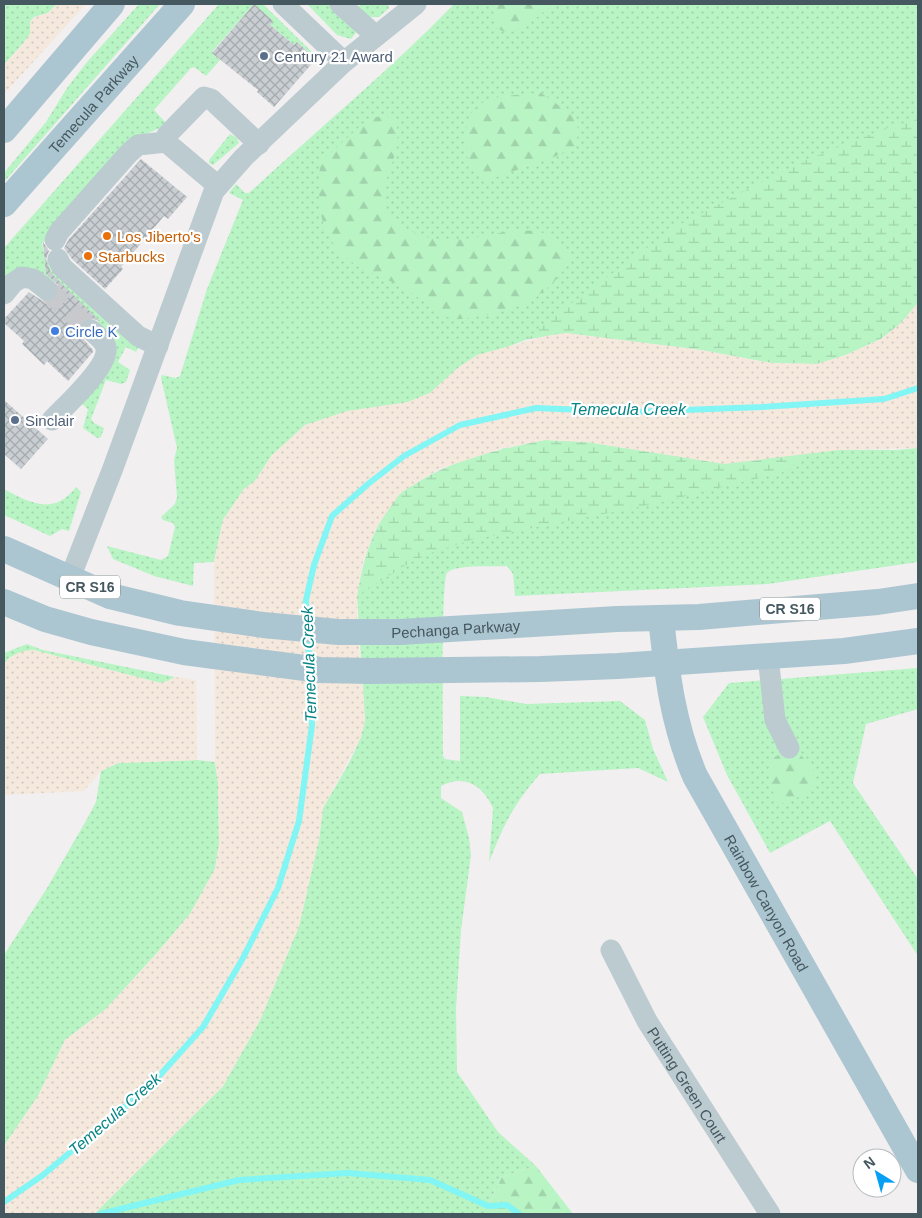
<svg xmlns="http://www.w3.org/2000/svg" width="922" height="1218" font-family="Helvetica,sans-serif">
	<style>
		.green { fill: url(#green-dots) }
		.forest { fill: url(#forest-firs) }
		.wetland { fill: url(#wetland-marsh) }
		.sand { fill: url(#sand-dots) }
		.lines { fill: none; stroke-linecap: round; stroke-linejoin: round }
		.stream { stroke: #82f5f5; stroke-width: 6 }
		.building { fill: url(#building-cross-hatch) }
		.minor-tunnel { stroke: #c7c9cc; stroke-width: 21; stroke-dasharray: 21 11; stroke-linecap: butt }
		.minor { stroke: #bbcbd0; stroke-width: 21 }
		.major { stroke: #acc6d1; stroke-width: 26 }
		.service-dot { fill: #5c6f8a; stroke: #fff; stroke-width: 2 }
		.food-dot { fill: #e8710a; stroke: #fff; stroke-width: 2 }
		.shop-dot { fill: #3f7fe0; stroke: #fff; stroke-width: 2 }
		.labels { text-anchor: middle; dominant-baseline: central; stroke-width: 4.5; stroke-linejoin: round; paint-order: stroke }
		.shield { fill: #fff; stroke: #7d8a8f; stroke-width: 1 }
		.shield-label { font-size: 14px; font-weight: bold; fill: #45585f }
		.service-label { font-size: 15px; fill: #4e5e75; stroke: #fff; text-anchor: start }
		.street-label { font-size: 15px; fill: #45585f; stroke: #fff }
		.food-label { font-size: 15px; fill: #c56008; stroke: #fff; text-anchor: start }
		.shop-label { font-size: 15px; fill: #366cbe; stroke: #fff; text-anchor: start }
		.water-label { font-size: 16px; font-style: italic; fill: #058485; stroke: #fff }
	</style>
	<defs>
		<pattern id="green-dots" width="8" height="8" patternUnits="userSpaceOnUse" patternTransform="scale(1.25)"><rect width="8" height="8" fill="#b9f4c4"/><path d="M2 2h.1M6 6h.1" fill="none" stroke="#a0d3ab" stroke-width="1.8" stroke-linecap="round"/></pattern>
		<pattern id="forest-firs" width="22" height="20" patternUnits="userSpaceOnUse" patternTransform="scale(1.25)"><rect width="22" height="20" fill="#b9f4c4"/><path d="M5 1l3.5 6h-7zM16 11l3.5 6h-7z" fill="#a0d3ab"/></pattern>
		<pattern id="wetland-marsh" width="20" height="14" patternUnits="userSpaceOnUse" patternTransform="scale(1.25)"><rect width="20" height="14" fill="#b9f4c4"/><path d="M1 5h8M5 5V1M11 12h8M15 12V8" fill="none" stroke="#a0d3ab"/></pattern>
		<pattern id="sand-dots" width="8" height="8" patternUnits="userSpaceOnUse" patternTransform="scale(1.25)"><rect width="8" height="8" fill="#f5e9de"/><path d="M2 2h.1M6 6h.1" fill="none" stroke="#d3cac1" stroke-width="1.8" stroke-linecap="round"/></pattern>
		<pattern id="building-cross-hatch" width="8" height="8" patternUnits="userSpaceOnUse" patternTransform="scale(1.25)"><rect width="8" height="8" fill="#c9ced2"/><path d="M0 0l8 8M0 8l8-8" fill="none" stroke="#a5aaae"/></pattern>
	</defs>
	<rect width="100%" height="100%" fill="#f2eff0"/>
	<!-- green -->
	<path class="green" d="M4 4H57L48 13 34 17 30 22V34L25 41 4 65Z
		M139 4H160L4 182V173L46 122 67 88 87 62Z
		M219 4H263L317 57 316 59 297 42 294 45 270 25 253 5 212 52 220 60 206 76 194 67 191 68 154 110 165 122 164 126 142 136 49 241 42 242 45 260H53L139 346 136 352 126 347 118 362 130 370 126 382 121 384 106 380 91 419 94 423 104 428 101 437 97 438 83 428 88 409 81 403 98 378 94 326 99 320 55 281 50 287 4 286V248Z
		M307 4H331L358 30 351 39 337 35Z
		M361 4H388L389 8 379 17H369L357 8Z
		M454 4H918V303L817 364 566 333 528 339 505 348 459 367 430 393 408 402 382 408 272 455 255 481 244 489 223 520 214 562 194 563 193 586 154 576 113 559 107 546 161 560 168 556 175 527 173 523 163 520 161 517 175 504 177 497 174 460 177 448 161 378 162 375 176 378 180 376 207 289 243 200 229 193 236 184 245 193H249C317 130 389 71 454 4Z
		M230 134 237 138 239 143 213 165 209 163V160Z
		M503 448 896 450 918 448V562L768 584 515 596 513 574 507 566C494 567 455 564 447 573 441 580 443 735 443 756L445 759 460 761V696L486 697 526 704 620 701 645 720 653 749 668 782 638 768 540 774C513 805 504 824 489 862L493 808C482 785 465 774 441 786V798L462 812 469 838 471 855 461 930 456 1008 457 1072 498 1132 536 1166 502 1177 488 1206V1214H94L223 1086 260 1020 299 926 319 839 323 808 349 763 361 737 365 720 357 596Z
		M76 487 81 492 69 531 62 529 50 536 4 515V489C30 503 54 516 76 487Z
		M27 644 43 650 175 677 168 681 160 683 33 650 10 657 4 664V653Z
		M918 668V709L866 724 853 783 918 879V956L830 821 770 853 727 775 703 717 729 683Z
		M197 760 215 762 218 783 219 844 215 869 190 914 157 953 106 1009 65 1040 38 1096 4 1146V955L47 888 87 819 96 802 101 771 118 763Z"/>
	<!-- forest -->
	<path class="forest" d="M499 4H553L535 19 508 34 495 27 493 10Z
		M541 93 574 116 579 132 574 147 552 158 487 180 469 169C458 98 479 97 541 93Z
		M387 116 397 124C397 131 398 140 397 147 393 166 382 182 385 202 386 211 394 222 402 226 455 261 503 217 550 235 559 239 565 249 570 257 554 296 512 313 472 317 467 318 459 320 454 319 436 315 416 293 399 285 373 273 347 266 331 240 316 216 319 189 320 163L369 118Z
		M794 747 814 771 816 781 805 794 781 804 774 798 769 765 775 757Z
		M536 1166 573 1214H488V1206L502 1177Z"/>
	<!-- wetland -->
	<path class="wetland" d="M918 119V303L900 324 881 339 846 355 817 364 771 363 701 350 566 333 528 339 554 316 677 226 801 162 889 127Z
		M545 440 587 442 724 464 803 455 788 471 649 505 471 540 428 554 404 566 357 596C363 559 373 524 399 495 404 489 412 486 418 482 456 458 501 449 545 440Z"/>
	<!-- sand -->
	<path class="sand" d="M57 4H86L4 94V65L25 41 30 34V22L34 17 48 13Z
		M918 303V448L839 450 724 464 587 442 545 440 503 448 439 469 400 493 376 528 363 561 357 596V627L365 720 361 737 323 808 319 839 299 926 260 1020 223 1086 94 1214H4V1146L38 1096 65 1040 106 1009 157 953 190 914 215 869 219 844 218 783 215 762 214 562 223 520 244 489 255 481 272 455 305 425 347 411 408 402 430 393 459 367 477 355 546 336 566 333 701 350 771 363 817 364 846 355 881 339 900 324Z
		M33 650 160 683 168 681 175 677 196 680 197 760 118 763 101 771 84 791 4 795V664C12 654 20 651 33 650Z"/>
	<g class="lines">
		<!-- stream -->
		<path class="stream" d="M307 623 306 600 314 565 332 516 368 484 404 456 460 425 536 408 631 412 762 407 884 399 918 388
			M308 636 309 663
			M4 1202 43 1175 152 1084 203 1027 243 958 278 888 299 821 312 725 310 673
			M100 1214 239 1180 348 1173 430 1180 488 1206 507 1205 519 1214"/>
	</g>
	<!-- building -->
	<path class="building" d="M254 4 273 21 270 25 294 45 297 42 316 59 274 107 257 92 258 90 212 53Z
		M141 159 187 197 168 219 164 216 121 267 123 269 105 289 72 259 64 248 69 239Z
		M43 242 49 251 46 259 51 273 100 321 87 318 79 327V334L93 350V352L68 381 47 361 44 365 22 344 24 341 4 323V319L29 292 50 306V302L57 297 58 285 46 274Z
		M4 400 48 439 21 469 4 454Z"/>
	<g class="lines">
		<!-- minor-tunnel -->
		<path class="minor-tunnel" d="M47 290 91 330"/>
		<!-- minor -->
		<g class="minor">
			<path d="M283 4 344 62"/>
			<path d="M340 4 376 36"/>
			<path d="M218 186 166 142 167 135 204 97 211 99 259 144"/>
			<path d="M55 240 59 232 128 154 138 145 166 142"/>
			<path d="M58 259 62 267 138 336 158 346"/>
			<path d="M4 294 13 283 22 277 33 279 47 290"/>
			<path d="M52 420C65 406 109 367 106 348 105 341 96 335 91 330"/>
			<path d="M70 578 113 468 214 191 244 157 344 62 416 4"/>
			<path d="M768 656 775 720 789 748"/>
			<path id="s1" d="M611 950 647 1021 770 1214"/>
		</g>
		<!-- major -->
		<g class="major">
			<path d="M4 130 112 4"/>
			<path id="s2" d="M4 204 182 4"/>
			<path id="s3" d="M4 549 110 596 180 613 263 625 338 632H400L617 619 699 617 878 602 918 596"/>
			<path d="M4 602 45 619 91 632 184 652 320 670 370 671 541 669 618 666 844 651 918 641"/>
			<path id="s4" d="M661 618C667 675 673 724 695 776L918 1170"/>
		</g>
	</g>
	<!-- markers -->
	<g class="service-dot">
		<circle cx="264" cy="56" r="5"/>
		<circle cx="15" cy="420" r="5"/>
	</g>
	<g class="food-dot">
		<circle cx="107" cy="236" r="5"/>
		<circle cx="88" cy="256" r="5"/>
	</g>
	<circle class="shop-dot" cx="55" cy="331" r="5"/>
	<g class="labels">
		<!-- shield labels -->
		<g class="shield">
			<rect x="60" y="575.5" width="60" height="23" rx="4"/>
			<rect x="760" y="597.5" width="60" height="23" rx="4"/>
		</g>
		<g class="shield-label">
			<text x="90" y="587">CR S16</text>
			<text x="790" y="609">CR S16</text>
		</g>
		<!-- service labels -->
		<g class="service-label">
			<text x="274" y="56">Century 21 Award</text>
			<text x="25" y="420">Sinclair</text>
		</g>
		<!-- street labels -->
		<g class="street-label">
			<text stroke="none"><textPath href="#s2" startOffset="134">Temecula Parkway</textPath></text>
			<text stroke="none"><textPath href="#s3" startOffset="465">Pechanga Parkway</textPath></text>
			<text stroke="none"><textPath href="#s4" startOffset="308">Rainbow Canyon Road</textPath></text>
			<text stroke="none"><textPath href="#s1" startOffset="155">Putting Green Court</textPath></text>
		</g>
		<!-- food labels -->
		<g class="food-label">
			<text x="117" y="236">Los Jiberto's</text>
			<text x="98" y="256">Starbucks</text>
		</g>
		<!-- shop labels -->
		<g class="shop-label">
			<text x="65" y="331">Circle K</text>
		</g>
		<!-- water labels -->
		<g class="water-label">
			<text x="628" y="409">Temecula Creek</text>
			<text transform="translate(309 664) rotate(-92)">Temecula Creek</text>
			<text transform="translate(115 1114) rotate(-41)">Temecula Creek</text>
		</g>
	</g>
	<!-- border -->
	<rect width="922" height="1218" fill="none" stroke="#45585f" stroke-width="10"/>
	<!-- north arrow -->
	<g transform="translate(877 1173) rotate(323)"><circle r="24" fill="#ffffff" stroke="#b5bcbf"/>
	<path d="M0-4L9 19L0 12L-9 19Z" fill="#069ff5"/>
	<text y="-8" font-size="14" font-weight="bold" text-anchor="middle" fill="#45585f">N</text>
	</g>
</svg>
